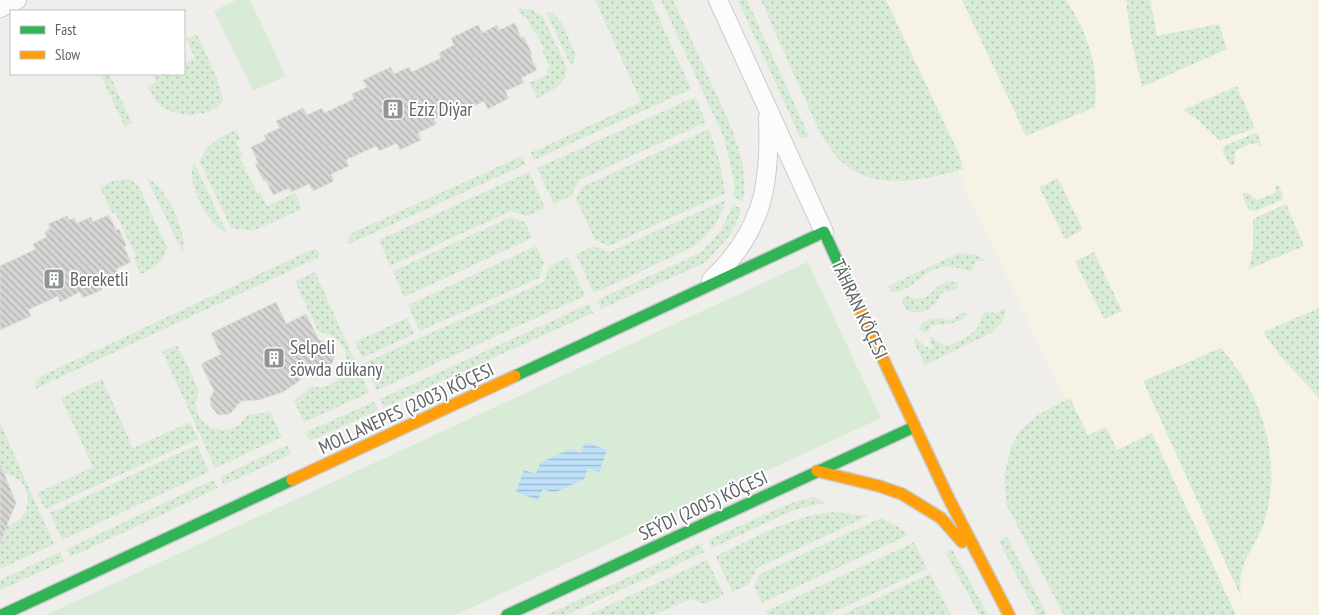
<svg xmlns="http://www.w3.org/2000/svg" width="1319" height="615" font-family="'PT Sans Narrow',sans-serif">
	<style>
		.commercial { fill: #f7f3e4 }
		.grass { fill: url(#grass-dots) }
		.park { fill: #d8ebd6 }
		.water { fill: url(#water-rules) }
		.building { fill: url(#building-back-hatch); stroke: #deddd9 }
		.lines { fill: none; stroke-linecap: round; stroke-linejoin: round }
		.street-casing { stroke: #cbcccc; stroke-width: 20 }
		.fast-casing { stroke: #cacacb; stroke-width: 14 }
		.slow-casing { stroke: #cacacb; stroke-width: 14 }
		.street { stroke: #fdfcfc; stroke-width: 18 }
		.fast { stroke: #30b455; stroke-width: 11 }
		.slow { stroke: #ff9f0a; stroke-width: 11 }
		.labels { text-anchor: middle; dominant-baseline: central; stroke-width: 4; stroke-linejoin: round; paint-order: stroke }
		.poi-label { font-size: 19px; fill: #5f6368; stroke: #fff; text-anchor: start }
		.street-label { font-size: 19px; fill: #5f6368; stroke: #fff }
	</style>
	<defs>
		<pattern id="grass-dots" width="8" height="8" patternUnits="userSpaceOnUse" patternTransform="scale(1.25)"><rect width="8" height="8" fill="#d8ebd6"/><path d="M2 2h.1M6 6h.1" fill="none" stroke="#b2c2b1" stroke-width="1.8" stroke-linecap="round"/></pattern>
		<pattern id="water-rules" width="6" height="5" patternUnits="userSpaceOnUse" patternTransform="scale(1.25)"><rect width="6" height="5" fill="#bfe0f9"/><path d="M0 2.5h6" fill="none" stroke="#9eb9cd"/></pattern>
		<pattern id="building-back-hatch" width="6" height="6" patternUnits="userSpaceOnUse" patternTransform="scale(1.25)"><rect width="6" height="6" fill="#d6d5d3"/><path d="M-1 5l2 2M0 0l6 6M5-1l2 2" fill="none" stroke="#b1b0af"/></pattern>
	</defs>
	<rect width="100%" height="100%" fill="#efeeea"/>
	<!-- commercial -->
	<path class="commercial" d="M877 0H1319V615H1166Z"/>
	<!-- grass -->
	<path class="grass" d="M595 0H651L691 89 534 160 530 153 641 102Z
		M661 0H673C686 27 698 54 710 81 728 120 750 158 743 202L734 197V180L724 138Z
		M738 0H747L809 136 801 139Z
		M761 0H886L960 156 963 169C926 180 876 192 843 163 824 146 814 120 804 97 790 65 775 33 761 0Z
		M962 0H1066C1088 32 1099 68 1095 107L1026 136Z
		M1126 0H1150L1157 36 1219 24 1227 49 1142 87 1131 39Z
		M518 8 533 10 543 17 567 68C566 85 551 92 537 98L529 83 548 74 547 69 550 67 542 50 544 49 535 31H533L526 16 523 18Z
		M546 11 554 14 561 22 575 52V59L571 66Z
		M197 34 217 78 223 100C214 119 176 118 161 106 155 101 151 93 148 86L156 82 152 74H184V63L195 58 186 39Z
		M106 74H109L132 123 125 127 101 76Z
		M1237 86 1255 128 1220 141 1198 120 1183 110Z
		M695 97 706 122 579 180 571 196 554 204 537 168Z
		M709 129 720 163 725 193 609 246 595 240 576 199 582 187Z
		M236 130 241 139 236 142 243 156 240 158 257 193 260 192 267 206 295 193 302 209 253 231 231 228 200 162C205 144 220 137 236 130Z
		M1255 133 1258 135 1262 147 1254 143 1238 149 1235 153V163L1233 165H1230L1223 152 1224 146Z
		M522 156 526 164 347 245 349 236 352 233Z
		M194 163 227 233C208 226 185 182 194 163Z
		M529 172 545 208 527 216 511 211 390 266 379 240Z
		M147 178C163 185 181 221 183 237 184 242 183 248 183 253Z
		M1058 178 1083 230 1065 239 1039 187Z
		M128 179 138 185 167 247C165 261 153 269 141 274L133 258 136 256 115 212 112 213 100 187 113 181Z
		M1276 185 1279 186 1283 196 1282 200 1256 211 1249 210 1243 198V193H1248L1257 200 1275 193Z
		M726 200C720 220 710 234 693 247L594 293 576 254 593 246 609 252Z
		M733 204 741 209 736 224 730 235 706 262 601 309 597 300 700 253 722 229Z
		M1286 204 1304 246 1249 269 1253 250V219Z
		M511 217 525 222 532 238 404 297 393 271Z
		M536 246 544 263 539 278 420 331 408 305Z
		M313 249H316L319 252V256L317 258 35 389 36 381 41 376Z
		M1094 252 1122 311 1104 319 1075 261Z
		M959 253 976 255 987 261H976L971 271C963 270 951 265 943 267 923 270 910 294 891 292L888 286Z
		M568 258 585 296 377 390 364 363 544 282 549 266Z
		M315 272 369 393 304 422 294 401 312 386C338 394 358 360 339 341 334 335 325 334 318 331L295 281Z
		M947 282H958L956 290 944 291C939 296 937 303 932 307 922 316 900 314 903 298L907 296C932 305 927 290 947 282Z
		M589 304 593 313 384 407 380 399Z
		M1319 308V398L1283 359 1263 332Z
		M1000 309 1006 310 1002 322 991 333 925 365 914 342V338C921 341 924 347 931 349L934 348 930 341V337H932L943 345 948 346 967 337 977 329 984 312 998 313Z
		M962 313 969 314C958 325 947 323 932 326L926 333 918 329C927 315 937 318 951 320Z
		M407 318 414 334 362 358 355 342Z
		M177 345C181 353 198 385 198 391 199 395 195 401 196 406 197 421 211 431 226 430 235 429 243 423 247 415L270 412 282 437 215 468 162 351Z
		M1221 348C1264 396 1284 464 1263 526 1257 542 1244 558 1241 574 1240 582 1240 590 1241 597L1143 381Z
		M102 379 133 448 190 422 198 439 45 509 37 493 93 467 61 398Z
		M1070 398 1088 435 1106 427 1117 450 1152 433 1236 615H1064L1007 506 1004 477 1011 447 1019 432 1036 416Z
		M374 402 378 410 310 441 306 432Z
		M0 423 54 544 0 569V527C23 526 38 500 20 481 15 476 9 475 2 473L0 468Z
		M197 445 209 472 62 540 50 513Z
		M287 445 291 454 224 485 220 477Z
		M213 480 218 488 71 557 67 549Z
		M814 497 824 503 794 510 712 548 708 540 791 503Z
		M837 512 868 516 757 568 749 584 732 592 716 556C755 538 793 514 837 512Z
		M881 518 898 527 908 535 762 603 754 586 760 574Z
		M1007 537 1047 615H1037L999 541Z
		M914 542 927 569 826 615H768L766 611Z
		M700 544 704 552 566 615H546Z
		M952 549 988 615H979L946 553Z
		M60 552 64 561 0 590V580Z
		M707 560 724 595 705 604 690 599 654 615H588Z
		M930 574 951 615H841Z"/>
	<!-- park -->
	<path class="park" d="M236 0H250L286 76 253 91 214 11Z
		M808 262 881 418 455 615H46Z"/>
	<!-- water -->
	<path class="water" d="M585 442 607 450 599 472 588 468 584 479 554 493 543 489 538 500 516 492 524 470 536 474 540 463 570 449 581 453Z"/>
	<!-- building -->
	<path class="building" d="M515 23 521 38 524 37 532 54 530 55 537 70 521 78 524 83 505 91 509 98 488 109 484 101 466 110 464 105 434 119 436 124 418 133 421 140 400 150 397 143 379 151 376 146 346 160 349 166 331 174 334 181 313 191 309 184 291 192 289 188 273 195 266 180 264 181 255 164 258 163 251 147 266 140 264 135 280 128 276 121 303 108 307 115 322 108 324 113 354 99 352 94 367 87 363 80 391 67 394 74 409 67 412 72 441 58 439 53 454 45 451 38 478 25 482 33 497 25 499 30Z
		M109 215 116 230 119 229 126 245 124 247 131 262 116 269 118 274 99 283 102 290 83 298 80 292 60 302 58 296 28 310 31 316 0 330V266L36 249 33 244 47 237 45 232 50 229 48 224 67 216 69 220 74 218 77 223 91 217 93 222Z
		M276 302 286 324 306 314 319 340 327 343 333 348 334 360 330 366 323 369H309L298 382 283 392 259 400 241 401 230 414 218 415 211 406 210 399 214 391 201 364 221 354 211 333Z
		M0 463 16 503 0 543Z"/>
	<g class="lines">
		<!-- street casing -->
		<g class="street-casing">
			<path id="street" d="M718 0 824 232
				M0 8 17 0
				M711 280C762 232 771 186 768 118"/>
		</g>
		<!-- fast casing -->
		<g class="fast-casing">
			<path id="fast" d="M515 376 824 232 860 310
				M2 615 292 480
				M507 615 914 427"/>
		</g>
		<!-- slow casing -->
		<g class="slow-casing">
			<path id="slow" d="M860 310 948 497 1009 615
				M817 471 879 486 902 494 941 518 962 542
				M292 480 515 376"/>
		</g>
		<!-- street -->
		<use href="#street" class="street"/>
		<!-- fast -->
		<use href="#fast" class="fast"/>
		<!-- slow -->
		<use href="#slow" class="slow"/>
	</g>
	<!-- icons -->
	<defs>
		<g id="building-square" transform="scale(1.125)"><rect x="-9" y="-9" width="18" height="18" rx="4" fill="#919496" stroke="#fff"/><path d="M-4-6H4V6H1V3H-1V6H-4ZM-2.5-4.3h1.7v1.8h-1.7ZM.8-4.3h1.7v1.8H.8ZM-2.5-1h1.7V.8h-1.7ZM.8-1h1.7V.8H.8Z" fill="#fff"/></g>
	</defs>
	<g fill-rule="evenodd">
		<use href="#building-square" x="393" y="109"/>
		<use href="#building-square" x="54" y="279"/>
		<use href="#building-square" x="274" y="358"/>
	</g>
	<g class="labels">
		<!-- poi labels -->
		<g class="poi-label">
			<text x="409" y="109">Eziz Diýar</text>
			<text x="70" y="279">Bereketli</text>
			<text x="290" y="347">Selpeli<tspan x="290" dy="22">söwda dükany</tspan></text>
		</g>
		<!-- street labels -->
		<g class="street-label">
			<text transform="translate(860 309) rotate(65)">TÄHRAN KÖÇESI</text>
			<text transform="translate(406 408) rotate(-25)">MOLLANEPES (2003) KÖÇESI</text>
			<text transform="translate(703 505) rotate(-25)">SEÝDI (2005) KÖÇESI</text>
		</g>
	</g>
	<!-- legend -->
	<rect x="10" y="10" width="175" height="65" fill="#ffffff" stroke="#bfc1c3"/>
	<rect x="20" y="26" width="25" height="8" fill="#30b455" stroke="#bfc1c3"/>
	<text x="55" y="35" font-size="15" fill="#5f6368">Fast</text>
	<rect x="20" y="51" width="25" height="8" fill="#ff9f0a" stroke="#bfc1c3"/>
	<text x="55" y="60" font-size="15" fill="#5f6368">Slow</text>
</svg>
